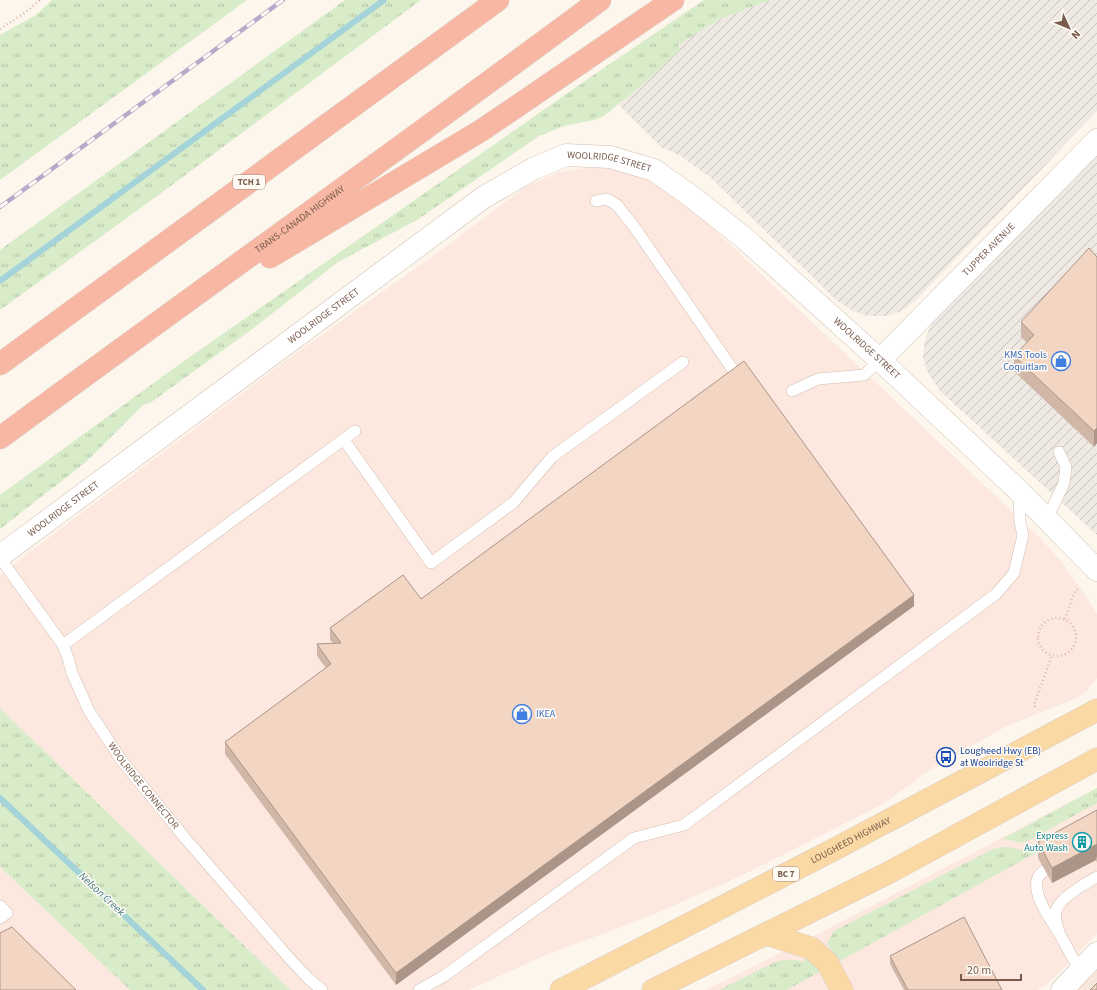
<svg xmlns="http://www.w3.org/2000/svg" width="1097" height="990" font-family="'Source Sans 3',sans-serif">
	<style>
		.residential { fill: #f5e8da }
		.commercial { fill: #fde8e0 }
		.industrial { fill: url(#industrial-furrows) }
		.grass { fill: url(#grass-tufts) }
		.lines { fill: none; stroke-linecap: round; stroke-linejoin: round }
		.stream { stroke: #a5d3da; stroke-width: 6 }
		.service-casing { stroke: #d1beb0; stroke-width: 12 }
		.minor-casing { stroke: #d1beb0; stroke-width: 23 }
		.primary-casing { stroke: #dad1cd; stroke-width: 23 }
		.motorway-casing { stroke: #dad1cd; stroke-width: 23 }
		.path { stroke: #d9b8a5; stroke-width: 2.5; stroke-dasharray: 1 3; stroke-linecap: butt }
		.service { stroke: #fff; stroke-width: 11 }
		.minor { stroke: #fff; stroke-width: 22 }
		.primary { stroke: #fbd9a5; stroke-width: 22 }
		.motorway { stroke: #f7b7a3; stroke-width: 22 }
		.rail-casing { stroke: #b9a8c9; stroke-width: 4.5 }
		.rail { stroke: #fffaf3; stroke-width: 3; stroke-dasharray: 9; stroke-linecap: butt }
		.wall { fill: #d1b7a8 }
		.shaded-wall { fill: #aa9588 }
		.building { fill: #f3d5c3; stroke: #aa9588 }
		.labels { text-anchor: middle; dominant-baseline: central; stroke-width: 3; stroke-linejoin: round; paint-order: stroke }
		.shield { fill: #fffaf3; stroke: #a28b7f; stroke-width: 1 }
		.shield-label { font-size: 9px; font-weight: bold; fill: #7a5c4d }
		.street-label { font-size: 10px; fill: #7a5c4d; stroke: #fffaf3 }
		.shop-label { font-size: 10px; fill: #366cbe; stroke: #fffaf3; text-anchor: end }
		.transit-label { font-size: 10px; fill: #164399; stroke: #fffaf3; text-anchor: start }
		.culture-label { font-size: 10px; fill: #0d838f; stroke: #fffaf3; text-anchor: end }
		.water-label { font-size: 11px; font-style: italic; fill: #437c86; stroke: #fffaf3 }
	</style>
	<defs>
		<pattern id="industrial-furrows" width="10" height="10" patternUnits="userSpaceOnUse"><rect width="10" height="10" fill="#efe9e4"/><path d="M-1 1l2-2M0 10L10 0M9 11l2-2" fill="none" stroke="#c7c0bb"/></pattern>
		<pattern id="grass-tufts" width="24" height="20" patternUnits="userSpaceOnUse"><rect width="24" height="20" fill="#d8ecc9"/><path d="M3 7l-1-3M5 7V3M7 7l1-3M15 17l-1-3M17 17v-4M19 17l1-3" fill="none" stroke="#b4c2a5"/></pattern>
	</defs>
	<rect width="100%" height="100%" fill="#fdf6ec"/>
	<!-- residential -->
	<path class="residential" d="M1097 970V990H1077Z"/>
	<!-- commercial -->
	<path class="commercial" d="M593 167 611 168 646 178 684 201 1039 537 1060 560 1084 593 1097 614V678L1086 692 1074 699 1007 726 937 765 883 804 745 874 650 916 541 957 469 990H290L0 708V575L40 544 285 361 441 250 525 187 559 172Z
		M1097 788V933L1058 974 1047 984 1038 990H706L816 935Z
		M0 867 130 990H0Z"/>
	<!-- industrial -->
	<path class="industrial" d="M771 0H1097V111L915 301 902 311 886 316H867L853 311 836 300 712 179 681 156 661 147 619 105 679 51 677 45 720 19Z
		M1097 152V535L940 391 928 373 923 358 925 339 934 318Z"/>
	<!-- grass -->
	<path class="grass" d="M52 0H247L0 180V35L36 15Z
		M345 0H421L157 196 0 310V250Z
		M704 0H771L720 19 678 45 680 50 641 86 604 116 594 120 564 126 539 136 417 220 338 262 251 330 150 403 143 405 86 462 0 529V495L177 366 595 74Z
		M0 708 290 990H130L0 867Z
		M1097 788V803L1028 841C1018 845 1012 839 1002 839Z
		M1097 811V819L840 961 827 944 834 931 989 851C1003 845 1008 847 1022 850Z
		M805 957 814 964 821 971 787 990H719L775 962C785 959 794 959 804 962Z"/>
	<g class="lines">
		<!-- stream -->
		<path class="stream" d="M0 281 384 0
			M0 798 203 990"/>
		<!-- service casing -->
		<g class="service-casing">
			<g id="service">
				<path d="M596 201 607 199 617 205 635 228 738 377"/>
				<path d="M792 391 818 379 864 375 880 360"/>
				<path d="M344 440 431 563 513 503 552 457 683 362"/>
				<path d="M1047 519 1064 483 1066 467 1059 452"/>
				<path id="s1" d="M0 558 63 645 68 658 72 673 89 711 122 761 185 838 290 959 309 979 322 990"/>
				<path d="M63 645 355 431"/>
				<path d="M1045 870C1043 872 1040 874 1038 877 1031 894 1051 920 1059 933 1058 927 1054 917 1056 911 1059 898 1086 883 1097 877"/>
				<path d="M0 906 7 913 0 918"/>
				<path d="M1059 933 1080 971"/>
				<path d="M419 990 444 976 634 838 684 825 996 594 1014 573 1023 535 1020 522 1019 492"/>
			</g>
		</g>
		<!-- minor casing -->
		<g class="minor-casing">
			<g id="minor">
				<path id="s2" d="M880 360 1097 140"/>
				<path id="s3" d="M0 556 484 197 533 169 566 155 610 157 654 170 692 197 743 237 880 360 1019 491 1097 570"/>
				<path d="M1062 990 1097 953"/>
			</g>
		</g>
		<!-- primary casing -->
		<g class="primary-casing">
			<g id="primary">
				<path d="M766 934 811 948 827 962 842 990"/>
				<path id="s4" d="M561 990 833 850 1097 710"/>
				<path d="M653 990 890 872 1097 759"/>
			</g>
		</g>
		<!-- motorway casing -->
		<g class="motorway-casing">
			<g id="motorway">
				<path d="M270 257 482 130 673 0"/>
				<path d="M0 364 498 0"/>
				<path id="s5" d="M0 438C199 291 401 148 600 0"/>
			</g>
		</g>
		<!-- path -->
		<path class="path" d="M0 29 26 12 40 0
			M1038 637a19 19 0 1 1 38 0a19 19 0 1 1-38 0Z
			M1065 619 1075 591 1078 589
			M1035 707 1034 705 1052 655"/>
		<!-- service -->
		<use href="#service" class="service"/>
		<!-- minor -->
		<use href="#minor" class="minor"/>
		<!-- primary -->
		<use href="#primary" class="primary"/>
		<!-- motorway -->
		<use href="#motorway" class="motorway"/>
		<!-- rail casing -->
		<g class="rail-casing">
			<path id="rail" d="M0 207 283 0"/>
		</g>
		<!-- rail -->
		<use href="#rail" class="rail"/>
	</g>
	<!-- wall -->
	<path class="wall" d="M1097 257 1094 447 1014 371V356L1027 343 1021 337V322Z
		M421 599 914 606 396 985 225 754V742L326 668 317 656V644L333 643 330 640V628Z
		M1097 810V863L1096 860 1052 883 1038 858V842Z
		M890 956 1002 990H904L890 964Z"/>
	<!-- shaded-wall -->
	<path class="shaded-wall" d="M1097 428V443L1094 447V431Z
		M914 595V606L396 985V973Z
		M1097 844V859L1096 856V860L1052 883V868Z"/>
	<!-- building -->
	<path class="building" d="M1089 248 1097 257V428L1094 431 1014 356 1034 335 1021 322Z
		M744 361 914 595 396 973 225 742 331 664 317 644 341 643 330 628 403 575 421 599Z
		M1097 810V844L1052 868 1038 842Z
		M964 917 1002 990H908L890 956Z
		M12 927 76 990H0V933Z
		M1097 983V990H1090Z"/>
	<!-- icons -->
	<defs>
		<g id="shop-ring" transform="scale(1)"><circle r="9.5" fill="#fffaf3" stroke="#3f7fe0" stroke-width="1.5"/><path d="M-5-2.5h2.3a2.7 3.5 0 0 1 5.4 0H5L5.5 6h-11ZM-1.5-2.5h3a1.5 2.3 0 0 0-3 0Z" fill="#3f7fe0"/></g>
		<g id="bus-ring" transform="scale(1)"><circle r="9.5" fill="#fffaf3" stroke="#1a4fb4" stroke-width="1.5"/><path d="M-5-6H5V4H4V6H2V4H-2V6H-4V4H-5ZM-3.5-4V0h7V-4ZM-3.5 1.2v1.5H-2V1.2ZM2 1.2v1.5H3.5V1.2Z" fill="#1a4fb4"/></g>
		<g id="building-ring" transform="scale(1)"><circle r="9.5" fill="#fffaf3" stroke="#0f9aa8" stroke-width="1.5"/><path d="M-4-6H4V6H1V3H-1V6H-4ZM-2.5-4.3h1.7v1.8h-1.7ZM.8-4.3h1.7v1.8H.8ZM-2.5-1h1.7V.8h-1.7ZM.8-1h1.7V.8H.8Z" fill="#0f9aa8"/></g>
	</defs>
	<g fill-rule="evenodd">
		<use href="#shop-ring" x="1061" y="361"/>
		<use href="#shop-ring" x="522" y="714"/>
		<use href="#bus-ring" x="946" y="757"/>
		<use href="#building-ring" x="1082" y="842"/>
	</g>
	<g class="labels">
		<!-- shield labels -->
		<g class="shield">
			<rect x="233" y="175" width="32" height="14" rx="3"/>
			<rect x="773" y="867" width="26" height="14" rx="3"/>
		</g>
		<g class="shield-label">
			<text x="249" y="182">TCH 1</text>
			<text x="786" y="874">BC 7</text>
		</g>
		<!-- street labels -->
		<g class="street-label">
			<text stroke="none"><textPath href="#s3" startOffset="739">WOOLRIDGE STREET</textPath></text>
			<text stroke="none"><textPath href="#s5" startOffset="371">TRANS-CANADA HIGHWAY</textPath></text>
			<text stroke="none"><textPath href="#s2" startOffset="155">TUPPER AVENUE</textPath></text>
			<text stroke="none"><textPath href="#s3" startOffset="403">WOOLRIDGE STREET</textPath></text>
			<text stroke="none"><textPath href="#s3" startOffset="1063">WOOLRIDGE STREET</textPath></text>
			<text stroke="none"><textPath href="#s3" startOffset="79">WOOLRIDGE STREET</textPath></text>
			<text stroke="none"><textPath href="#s1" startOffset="271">WOOLRIDGE CONNECTOR</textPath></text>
			<text stroke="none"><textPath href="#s4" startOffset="326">LOUGHEED HIGHWAY</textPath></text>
		</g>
		<!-- shop labels -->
		<g class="shop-label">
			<text x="1047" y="355">KMS Tools<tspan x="1047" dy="12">Coquitlam</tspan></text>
			<text x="536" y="714" text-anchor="start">IKEA</text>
		</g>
		<!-- transit labels -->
		<g class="transit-label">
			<text x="960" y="751">Lougheed Hwy (EB)<tspan x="960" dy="12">at Woolridge St</tspan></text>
		</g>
		<!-- culture labels -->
		<g class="culture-label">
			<text x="1068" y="836">Express<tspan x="1068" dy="12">Auto Wash</tspan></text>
		</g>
		<!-- water labels -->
		<g class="water-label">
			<text transform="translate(102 894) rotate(43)">Nelson Creek</text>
		</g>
	</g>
	<!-- north arrow -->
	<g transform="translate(1069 28) rotate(134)" stroke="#fffaf3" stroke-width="3" paint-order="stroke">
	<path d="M0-3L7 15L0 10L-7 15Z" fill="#7a5c4d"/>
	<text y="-6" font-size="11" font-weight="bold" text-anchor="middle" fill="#7a5c4d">N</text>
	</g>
	<!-- scale -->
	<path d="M961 974v6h60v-6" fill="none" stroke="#7a5c4d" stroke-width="2"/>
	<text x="967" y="974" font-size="12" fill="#7a5c4d" stroke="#fffaf3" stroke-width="3" paint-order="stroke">20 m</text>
</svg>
